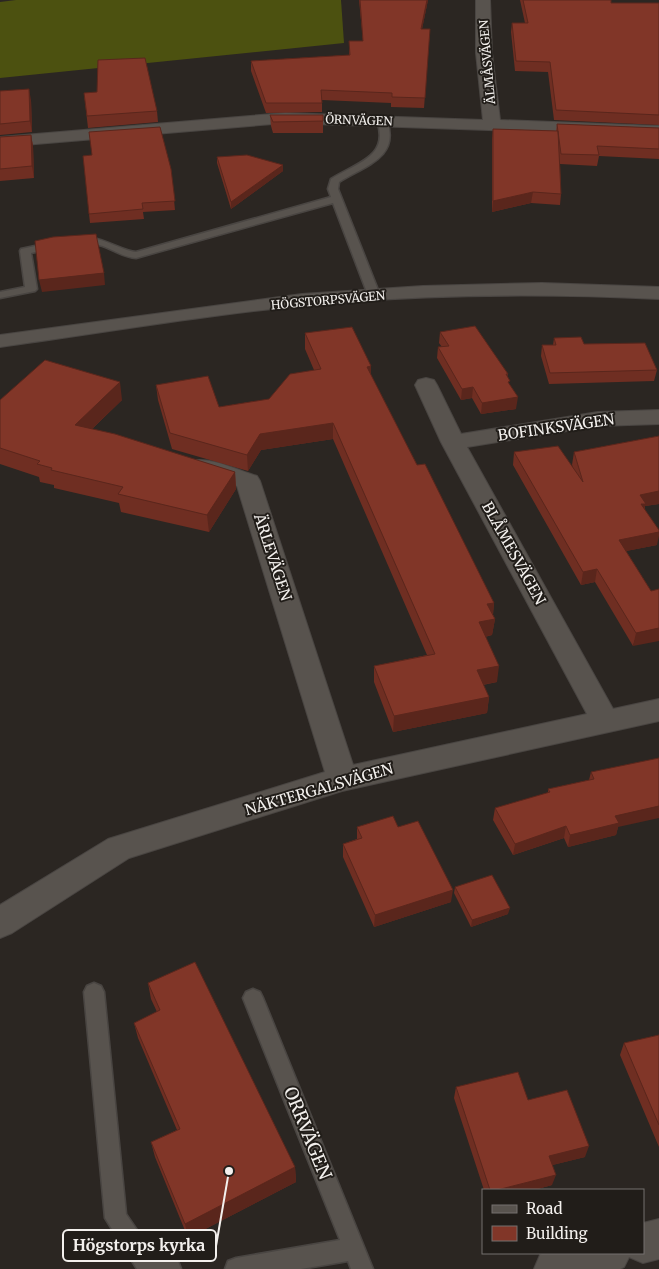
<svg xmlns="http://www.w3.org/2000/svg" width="659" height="1269" font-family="Merriweather,serif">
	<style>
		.forest { fill: #4c5110 }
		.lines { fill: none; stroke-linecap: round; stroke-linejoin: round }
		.lane-casing { stroke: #494542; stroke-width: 3 }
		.street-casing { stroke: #494542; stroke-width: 2 }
		.secondary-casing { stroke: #494542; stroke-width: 2 }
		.lane { fill: #58534e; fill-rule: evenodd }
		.street { fill: #58534e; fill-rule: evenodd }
		.secondary { fill: #58534e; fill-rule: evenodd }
		.wall { fill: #6f2e22 }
		.shaded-wall { fill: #5a261c }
		.building { fill: #813628; stroke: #5a261c }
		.labels { text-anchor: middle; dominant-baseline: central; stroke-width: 4; stroke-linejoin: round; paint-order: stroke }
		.far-street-label { font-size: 12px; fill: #f3f0ed; stroke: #211d19 }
		.street-label { font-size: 15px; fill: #f3f0ed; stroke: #211d19 }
		.near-street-label { font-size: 18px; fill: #f3f0ed; stroke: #211d19 }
		.leader { fill: none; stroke: #f3f0ed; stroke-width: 2 }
		.callout-dot { fill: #f3f0ed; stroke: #211d19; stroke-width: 2 }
		.callout { fill: #211d19; stroke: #f3f0ed; stroke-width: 2 }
		.callout-label { font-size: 16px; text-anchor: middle; font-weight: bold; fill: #f3f0ed }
	</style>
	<rect width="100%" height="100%" fill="#2b2622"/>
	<!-- forest -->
	<path class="forest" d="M16 0H341L344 43 0 78V2Z"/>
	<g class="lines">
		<!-- lane casing -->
		<g class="lane-casing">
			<path id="lane" d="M382 118 387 121C400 158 364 166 339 182L338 189 380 295 378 297 374 298 368 295 333 203 136 258C121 257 112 248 99 245 90 244 78 248 72 242 88 227 119 251 136 252L331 197 328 189 331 179C356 163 390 157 377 121Z
				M54 242 59 245 58 247 31 253 37 289 35 291 0 298V292L25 287 20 251 21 249Z
				M94 983 101 986 104 992 126 1214 152 1252 178 1261 181 1269H137L105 1218 84 992 87 986Z
				M253 989 260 992 263 998 373 1269H351L348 1261 301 1269H225L228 1261 236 1258 340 1240 243 998 246 992Z"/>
		</g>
		<!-- street casing -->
		<g class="street-casing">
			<path id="street" d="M476 0H490L492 53 500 120 659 126V136L285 123 0 147V137L285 113 483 120 476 53Z
				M426 378 434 380 437 385 461 434 598 412 659 410V424L598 426 467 447 613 709 659 699V721L342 791 129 858 12 933 0 938V905L108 839 325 772 237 486 191 471 187 466 191 461C210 456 237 470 257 476L260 481 353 765 587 714 441 442 415 385 418 380Z
				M659 1219V1259L643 1263 629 1257 624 1267 620 1269H534L540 1255 544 1253H643V1223Z"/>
		</g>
		<!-- secondary casing -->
		<g class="secondary-casing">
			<path id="secondary" d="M542 283 659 287V299C554 294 450 294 345 302 229 311 115 331 0 347V335L302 294 423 286Z"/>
		</g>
		<!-- lane -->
		<use href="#lane" class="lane"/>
		<!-- street -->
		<use href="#street" class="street"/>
		<!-- secondary -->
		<use href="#secondary" class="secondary"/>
	</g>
	<!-- wall -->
	<path class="wall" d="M359 0H428L422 29H430L424 108 391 107V103L322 100V112L266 113 251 71V61L349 55V41H363Z
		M520 0H611V3H659V125L554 120 548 72 515 71 511 32 512 23H525Z
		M0 91 31 100 32 132 0 135Z
		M84 93 157 111 158 122 88 128Z
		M270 115H323V133H273L271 126Z
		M557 124 659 128V159L599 156 597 166 560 164 561 194 560 205 531 203 492 212V139L493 129 556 131Z
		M31 135 33 146 34 178 0 181V137Z
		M217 157 283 171 231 209 217 163Z
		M171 169 175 210 143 212 144 219 90 223 89 214Z
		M440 332 508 374 507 377 516 409 481 414 472 398 461 400 437 358 438 347H442L439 343Z
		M305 333 371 366V375L417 465 494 603 493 615 495 619 492 635 485 637 497 682 483 685 489 697 487 713 393 732 374 682V666L427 655 333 439 261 450 248 471 172 449 158 400 156 385 219 407 269 399 314 370 305 349Z
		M554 338 584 344 657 370 654 381 549 384 541 356 542 345H553Z
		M0 400H122L92 429 235 472 236 489 209 532 121 512 119 503 54 488V485L40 482 39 477 0 464Z
		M659 436V504L645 506V509L657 545 626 551 651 591 633 646 595 582 581 585 513 465 514 452 573 467 572 465 574 452Z
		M591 772 618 827 616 835 568 847 564 838 513 855 493 820 495 808 548 793V789L589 780Z
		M357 827H398L451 902 374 927 343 857V844L357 839Z
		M455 887 508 914 471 927 454 893Z
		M148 983 295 1167 296 1182 188 1238 155 1157 151 1142 177 1130 138 1038 134 1023 157 1012 151 999Z
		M659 1035V1147L620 1055 624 1043Z
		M456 1087 585 1157 552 1165V1185L534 1190H484L454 1098Z"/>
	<!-- shaded-wall -->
	<path class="shaded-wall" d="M427 0H428L420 39 421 29Z
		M29 89 31 100 32 132 30 121Z
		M31 135 33 146 34 178 32 166Z
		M283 165V171L231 209V202Z
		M533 192 531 203 492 212 493 201Z
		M104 273 105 285 42 292 39 280Z
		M371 366V382L367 367Z
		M120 382 122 400 78 442 75 425Z
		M473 387 472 398 461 400 462 389Z
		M518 397 516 409 481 414 482 403Z
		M333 423V439L261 450 248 471 247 455 260 434Z
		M235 472 236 489 209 532 207 515Z
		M659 491V504L645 506 643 516 640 495Z
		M659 532V536L657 545 616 553 619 540Z
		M597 569 595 582 581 585 583 572Z
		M494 603 492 619 487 604Z
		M495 619 492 635 477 638 479 622Z
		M659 628V641L633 646 636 633Z
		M499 666 497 682 475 686 477 670Z
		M489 697 487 713 393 732 394 716Z
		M659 806V818L618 827 616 835 568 847 570 835 615 816Z
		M566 826 564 838 513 855 515 844Z
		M453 890 451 902 374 927 375 915Z
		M510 908 508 914 471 927 472 920Z
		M589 1146 585 1157 545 1167 549 1156Z
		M295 1167 296 1182 188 1238 185 1224Z
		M556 1175 552 1185 534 1190H497Z"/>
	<!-- building -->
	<path class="building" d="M360 0H427L421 29H430L425 98 392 97V93L321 90 322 103H266L251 61 350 55 349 41H363Z
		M523 0H611V3H659V115L556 110 550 62 516 61 512 23H528Z
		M145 58 157 111 87 116 84 93 97 92 98 60Z
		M29 89 30 121 0 124V91Z
		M270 115H323V121L273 122Z
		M557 124 659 128V149L597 146 599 155 561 154Z
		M160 127 171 169 175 201 142 203 143 209 89 214 83 156 92 155 89 132Z
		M493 129 558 131 561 194 533 192 493 201Z
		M31 135 32 166 0 169V137Z
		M247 155 283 165 231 202 217 157Z
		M96 234 104 273 39 280 35 241 53 237Z
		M475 326 508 374H506L510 381 508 382 518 397 482 403 473 387 462 389 438 347 449 346 440 332Z
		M352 327 371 366 367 367 417 465 425 464 494 603 487 604 495 619 479 622 499 666 477 670 489 697 394 716 374 666 435 654 333 423 260 434 247 455 170 433 156 385 208 376 219 407 269 399 290 374 321 369 305 333Z
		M581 337 584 344 645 343 657 370 550 373 542 345H556L554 338Z
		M45 360 120 382 75 425 115 434 235 472 207 515 118 494 123 487 51 470 52 468 37 464 40 461 0 448V400Z
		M659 436V491L640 495 646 504H641L659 530V532L619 540 651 591 659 589V628L636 633 597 569 583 572 514 452 558 446 583 482 574 452Z
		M659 758V806L615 816 619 823 570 835 566 826 515 844 495 808 550 792 548 789 594 779 591 772Z
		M393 816 398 827 418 821 453 890 375 915 343 844 362 838 357 827Z
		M492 875 510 908 472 920 455 887Z
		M195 962 295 1167 185 1224 151 1142 180 1129 134 1023 160 1010 148 983Z
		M659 1035V1125L624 1043Z
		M518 1072 528 1100 567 1090 589 1146 549 1156 556 1175 497 1190H490L456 1087Z"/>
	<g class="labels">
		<!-- far-street labels -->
		<g class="far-street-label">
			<text transform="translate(487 62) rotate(-95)">ÄLMÅSVÄGEN</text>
			<text transform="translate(359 120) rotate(2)">ÖRNVÄGEN</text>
			<text transform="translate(328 300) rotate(-5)">HÖGSTORPSVÄGEN</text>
		</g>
		<!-- street labels -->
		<g class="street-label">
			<text transform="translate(556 427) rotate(-8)">BOFINKSVÄGEN</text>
			<text transform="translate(514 553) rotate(61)">BLÅMESVÄGEN</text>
			<text transform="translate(273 557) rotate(72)">ÄRLEVÄGEN</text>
			<text transform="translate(319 789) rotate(-16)">NÄKTERGALSVÄGEN</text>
		</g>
		<!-- near-street labels -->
		<g class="near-street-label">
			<text transform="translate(308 1133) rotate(68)">ORRVÄGEN</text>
		</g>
	</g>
	<!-- callouts -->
	<path class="leader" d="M229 1171L216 1246"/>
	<circle class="callout-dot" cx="229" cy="1171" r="5"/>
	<rect class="callout" x="63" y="1230" width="153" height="31" rx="5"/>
	<g class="callout-label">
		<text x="139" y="1251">Högstorps kyrka</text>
	</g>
	<!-- legend -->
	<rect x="482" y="1189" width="162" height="65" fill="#211d19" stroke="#75716e"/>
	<rect x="492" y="1205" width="25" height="8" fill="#58534e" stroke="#75716e"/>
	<text x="526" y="1214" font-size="15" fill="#f3f0ed">Road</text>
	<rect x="492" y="1226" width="25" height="15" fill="#813628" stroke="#75716e"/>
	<text x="526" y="1239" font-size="15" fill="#f3f0ed">Building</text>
</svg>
